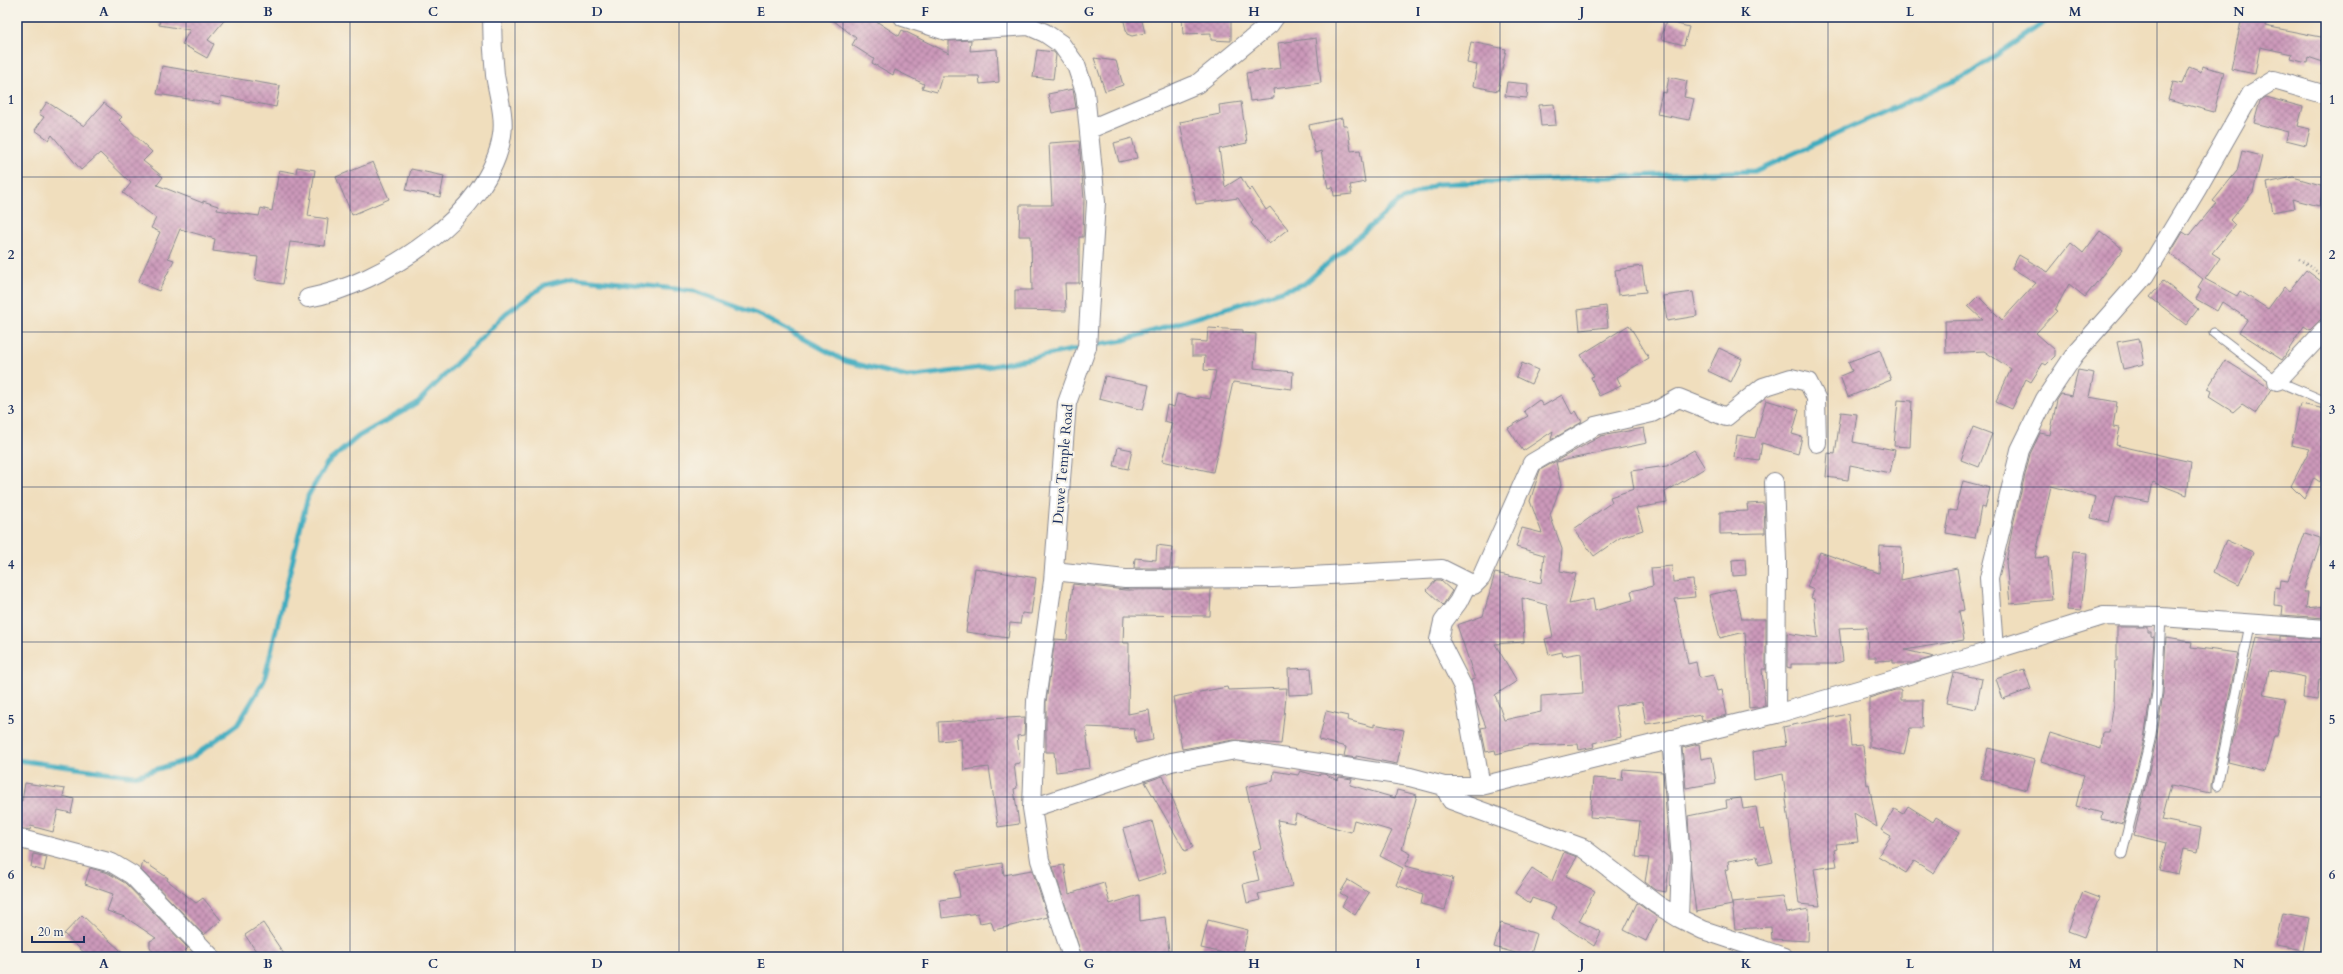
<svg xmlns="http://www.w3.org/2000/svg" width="2343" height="974" font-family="Cardo,serif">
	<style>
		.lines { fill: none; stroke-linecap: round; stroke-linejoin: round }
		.stream { stroke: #40acbf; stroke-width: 5 }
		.building { fill: url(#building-cross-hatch); fill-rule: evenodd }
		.service-casing { stroke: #86868e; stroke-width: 11 }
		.minor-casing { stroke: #86868e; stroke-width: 20 }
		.path { stroke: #86868e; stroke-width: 2.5; stroke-dasharray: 1 3; stroke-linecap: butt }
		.service { stroke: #fff; stroke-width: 9 }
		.minor { stroke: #fff; stroke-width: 18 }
		.grid { fill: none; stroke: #1b2f5e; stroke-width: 1; stroke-opacity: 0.55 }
		.labels { text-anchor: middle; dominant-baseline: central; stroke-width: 4; stroke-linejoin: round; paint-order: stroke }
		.street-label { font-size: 14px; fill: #1b2f5e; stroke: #f7f3e8 }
		.neatline { fill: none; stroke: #1b2f5e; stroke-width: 1.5 }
		.grid-label { font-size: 13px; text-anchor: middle; font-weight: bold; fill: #1b2f5e }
	</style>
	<defs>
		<pattern id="building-cross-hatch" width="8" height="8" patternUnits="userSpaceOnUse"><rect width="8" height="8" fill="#cc99ba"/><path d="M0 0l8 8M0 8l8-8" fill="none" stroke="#a57d9a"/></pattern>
	</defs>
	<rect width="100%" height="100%" fill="#f7f3e8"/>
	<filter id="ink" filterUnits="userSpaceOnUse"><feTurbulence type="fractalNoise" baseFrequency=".025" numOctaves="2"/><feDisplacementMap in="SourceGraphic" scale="8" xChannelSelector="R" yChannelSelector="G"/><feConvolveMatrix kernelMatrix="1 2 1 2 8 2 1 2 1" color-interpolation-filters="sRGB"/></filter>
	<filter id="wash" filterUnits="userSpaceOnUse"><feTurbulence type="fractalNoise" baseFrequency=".012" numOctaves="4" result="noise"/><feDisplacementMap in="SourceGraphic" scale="16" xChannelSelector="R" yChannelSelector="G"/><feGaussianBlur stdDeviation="0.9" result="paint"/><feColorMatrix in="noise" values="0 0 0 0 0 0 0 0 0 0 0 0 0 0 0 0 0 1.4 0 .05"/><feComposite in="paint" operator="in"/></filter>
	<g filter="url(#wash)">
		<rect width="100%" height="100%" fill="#f0debd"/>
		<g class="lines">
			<!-- stream -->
			<path class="stream" d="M1090 346 1124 340 1304 284 1398 202 1437 184 1755 171 1969 74 2052 17
				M17 760 135 776 190 759 238 724 264 681 308 496 327 463 359 436 416 404 506 313 545 285 574 278 694 291 762 316 845 361 907 377 987 367 1082 348"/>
		</g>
		<g id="blocks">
			<!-- building -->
			<path class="building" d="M160 17H227L208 40 214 44 207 58 182 44 190 30 159 25Z
				M829 17H870L899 36 902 30 949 53V41L971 40 970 51 997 49 999 82 980 84 979 76H942L937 92 922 88 924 84 895 70 893 75 872 63 874 59 852 45 856 38Z
				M1123 17H1141L1145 33 1132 36 1127 34Z
				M1182 17H1231V41L1211 40V33L1183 34Z
				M2242 17H2267L2265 26 2326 38V63L2308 57 2307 63 2291 59 2292 54 2260 47 2255 74 2231 69Z
				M1666 21 1689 27 1684 45 1661 39Z
				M1316 38 1321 83 1273 89 1274 98 1250 101 1246 73 1281 68 1278 43Z
				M1471 42 1506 49 1498 91 1473 86 1477 65 1467 63Z
				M1037 50 1054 52 1056 55 1053 79 1033 77Z
				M1094 58 1116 61 1123 85 1105 91Z
				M162 66 280 86 276 107 221 96 220 104 157 94Z
				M2202 66 2224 72 2214 112 2168 100 2173 82 2182 84 2189 67 2201 72Z
				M1669 77 1687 81 1684 97 1694 99 1689 120 1657 114 1662 92 1666 93Z
				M1507 82 1528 84 1527 98 1505 96Z
				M1073 89 1076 108 1052 113 1048 94Z
				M2266 97 2303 107 2298 126 2310 129 2306 145 2286 140 2288 132 2254 123 2260 101Z
				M47 102 84 126 104 103 122 117 119 120 152 152 143 161 163 177 157 185 203 203V201L218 206 217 210 259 216 261 208 272 211 279 170 296 173 297 167 315 170 308 216 328 219 325 246 290 242 283 284 255 280 258 257 213 251 215 239 180 229 168 258 174 260 159 291 138 282 160 232 151 228 156 218 123 193 131 183 100 153 81 170 52 135 49 140 35 130 44 117 39 114Z
				M1241 102 1247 143 1219 149 1225 187 1241 177 1249 191 1252 188 1266 210 1270 207 1288 229 1269 244 1251 223 1253 221 1238 198 1196 204 1193 187 1192 188 1180 122 1220 114 1219 105Z
				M1554 104 1556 125 1541 126 1539 105Z
				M1342 118 1343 125H1347L1351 151 1360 150 1365 182 1350 185 1352 194 1334 196 1333 187 1328 188 1321 151 1315 153 1309 125Z
				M1132 138 1137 158 1119 162 1114 143Z
				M1079 141 1084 199 1083 237H1079V283H1065L1066 311 1015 310V290H1032L1031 236H1019L1020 205H1052L1049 143Z
				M2242 151 2262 156 2253 192 2230 220 2235 225 2212 253 2220 258 2205 279 2237 296 2240 291 2268 309 2284 287 2289 291 2306 270 2326 285V314L2310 330 2304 326 2282 360 2239 332 2248 319 2222 302 2217 311 2196 299 2201 289 2198 287 2203 279 2170 254 2183 232 2189 236 2216 203 2213 201 2237 171Z
				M373 162 389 199 352 215 336 177Z
				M411 169 444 176 440 197 406 190Z
				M2293 177 2324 186 2319 206 2292 199 2294 208 2273 212 2267 183Z
				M2100 231 2123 249 2085 297 2069 284 2055 310 2057 311 2036 333 2055 350V356L2046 365 2043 363 2031 382 2026 379 2012 409 1996 402 2011 369 1984 351 1946 353 1945 321 1983 320 1968 306 1978 296 2002 320 2036 283 2012 268 2019 255 2048 272 2071 243 2083 253Z
				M1642 266 1646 292 1618 295 1615 270Z
				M2163 281 2198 309 2186 325 2150 297Z
				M1693 292 1697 316 1667 321 1663 296Z
				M1606 306 1608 327 1580 330 1578 310Z
				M1629 325 1649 358 1617 377 1621 386 1599 396 1591 377 1594 376 1581 355Z
				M1208 328 1243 330V333L1256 334 1254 368 1293 372 1292 389 1233 382 1213 472 1162 461 1172 423 1164 421 1167 405 1174 407 1177 394 1199 399V397L1210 399 1216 371 1204 370 1205 356H1192V341L1207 342Z
				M2139 338 2144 364 2123 369 2117 342Z
				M1719 348 1742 359 1731 382 1708 371Z
				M1880 350 1891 380 1848 397 1840 376 1852 371 1848 362Z
				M2225 360 2271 389 2256 413 2242 404 2233 412 2209 397 2211 391 2207 389Z
				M1522 363 1538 370 1531 384 1516 377Z
				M2078 370 2094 373 2089 397 2117 402 2113 427 2120 428 2116 445 2191 462 2187 495 2153 482 2149 502 2116 496 2109 522 2091 518 2096 497 2051 486 2035 558 2048 557 2052 600 2010 604 2006 562 2012 529 2030 454 2040 433 2050 435 2057 400 2061 394 2072 396Z
				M1105 376 1149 385 1143 410 1099 399Z
				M1562 395 1572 414 1576 411 1582 422 1551 440 1553 431 1523 451 1508 428 1528 416 1524 411 1539 400 1543 406Z
				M1766 400 1799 410 1792 434 1802 437 1798 454 1762 443 1759 461 1734 457 1737 435 1755 438Z
				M1898 400 1912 401 1910 447 1894 446Z
				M2300 404 2326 409V461L2320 482 2314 478 2304 499 2291 486 2310 449 2291 445Z
				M1841 412 1857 414 1853 442 1895 450 1890 473 1850 465 1848 480 1826 477 1828 453 1835 454Z
				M1973 427 1992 434 1979 467 1961 460Z
				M1644 428 1647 443 1556 462 1561 485 1550 515 1562 549 1560 571 1576 574 1569 604 1593 599 1595 611 1633 600 1631 591 1653 586 1651 568 1672 566 1673 582 1693 580 1695 597 1675 599 1688 664 1696 662 1699 678 1713 675 1717 691 1722 690 1727 715 1702 721 1701 715 1646 724 1642 702 1615 706 1621 737 1593 743 1594 747 1579 750 1578 744 1528 746 1496 754 1495 750 1486 752 1481 728 1486 727 1476 701 1471 680 1475 679 1457 625 1483 616 1495 573 1541 583 1544 555 1516 547 1522 528 1542 533 1530 501 1540 470 1601 436ZM1522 598 1547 605 1553 637 1545 639 1549 655 1562 652 1563 656 1581 653 1583 693 1541 696V712L1504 720 1495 695 1517 681 1495 644 1524 642Z
				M1118 447 1132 450 1128 469 1114 466Z
				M1694 450 1705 468 1665 492 1667 503 1636 508 1643 530 1621 537 1594 556 1574 529 1612 502 1610 497 1634 489 1631 471 1667 466Z
				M1963 481 1990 488 1985 508 1981 507 1975 538 1946 533 1950 510 1956 511Z
				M1764 503 1765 533 1720 534V512L1748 511 1747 504Z
				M2305 533 2320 538V544L2303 592H2308L2306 608 2326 606V618L2282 615 2283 606 2274 605 2275 587 2280 588 2281 580 2288 581Z
				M2226 540 2253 552 2239 585 2213 572Z
				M1157 545 1172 547 1170 568H1134L1135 558 1156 560Z
				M1880 546 1902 547 1901 580 1957 568 1964 610 1959 611 1964 640 1905 650 1934 657 1913 663H1893V660L1876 661V657H1868L1867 627 1839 628 1843 661 1834 664H1791V668L1787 667V633L1818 638 1814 599 1811 598 1814 590 1807 587 1820 552 1879 573Z
				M2073 552 2087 553 2081 611 2067 610Z
				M1745 559 1746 575 1733 576 1732 560Z
				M975 568 1036 578 1031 614 1022 613 1020 624 1010 623 1008 638 966 632Z
				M1436 580H1440L1452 591 1443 605 1427 590Z
				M1073 584 1125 590 1211 589 1210 616 1124 615 1123 643H1129L1128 714 1149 710 1153 740 1136 743 1134 729 1086 727 1090 768 1056 772 1054 752H1046V702L1055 639 1067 640Z
				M1735 589 1742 619H1766V669H1762L1765 706 1749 708 1745 632 1720 638 1709 595Z
				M2117 627H2148V632H2151V636L2154 637 2151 692 2144 739 2123 824 2101 819 2102 813 2076 806 2084 775 2041 761 2050 733 2101 749 2103 732H2109L2114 704 2115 661H2117Z
				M2280 636 2326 639V679H2319L2317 700 2303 698 2305 677 2269 670 2264 695 2285 699 2277 736H2274L2265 771 2228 762 2256 637 2280 641Z
				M2166 638 2192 642 2191 647 2238 653 2211 785V793L2171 785 2162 820 2201 828 2197 852 2184 849 2178 874 2159 870 2166 843 2134 835 2156 741 2163 693Z
				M1311 668 1313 694 1289 695 1288 669Z
				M2024 669 2031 689 2003 699 1996 679Z
				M1954 673 1982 679 1976 709 1947 703Z
				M1227 687 1228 690 1287 688 1281 744 1234 740 1182 749 1173 697Z
				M1895 690H1901V700H1923L1922 728H1910L1904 755 1869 747V698Z
				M1326 711 1348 716 1347 720 1374 727V724L1404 730 1397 764 1356 756V758L1344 756 1346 747 1319 740Z
				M1848 714 1851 746 1863 745 1867 785 1869 784 1877 827 1854 813 1858 842 1836 844 1837 849 1834 850 1837 866 1814 869 1820 906 1799 904 1783 774 1754 780 1752 752 1786 746 1783 727Z
				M1025 717 1024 735 1017 736 1020 763 1014 764 1017 788 1014 789 1019 824 998 827 989 767 964 770 961 739 939 741 938 722Z
				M1699 744 1701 759 1712 757 1716 783 1686 788 1682 748Z
				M1988 748 2035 760 2027 790 1981 778Z
				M1623 769 1663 772 1670 859 1666 892 1655 890 1645 882 1649 858 1636 857 1640 821 1590 817 1593 778 1622 780Z
				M1274 771 1298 775 1300 771 1319 776 1320 774H1324L1338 780 1339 777 1352 779 1350 785 1395 798 1397 790 1417 795 1402 849 1411 854 1405 866 1453 878 1445 910 1421 904 1423 895 1396 885 1403 868 1380 856 1392 831 1354 820 1351 832 1329 826 1296 814 1294 823 1277 820 1292 886 1258 894 1260 900 1247 903 1243 884 1259 880 1252 851 1261 849 1246 787 1273 781Z
				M1163 776 1193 847 1185 851 1145 782Z
				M25 783 65 789 63 796 74 799 71 813 58 810 53 832 31 826 30 830 17 828V799L22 801Z
				M1741 798 1743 809 1756 807 1760 830 1764 829 1773 862 1759 865 1757 856 1728 861 1729 869 1725 870 1732 905 1696 912 1691 874 1688 816 1727 808 1726 800Z
				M1908 806 1933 822 1936 817 1960 832 1934 873 1914 861 1906 873 1878 856 1891 836 1881 830 1894 809 1903 814Z
				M1152 821 1166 872 1138 881 1123 829Z
				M1564 852 1577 857 1566 876 1595 891 1579 921 1601 932 1594 946 1552 918 1557 907 1532 898 1530 903 1515 893 1532 868 1552 881Z
				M33 854 47 857 44 871 31 867Z
				M143 861 168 878 167 880 196 903 203 898 221 920 204 935 141 870Z
				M1002 863 1004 875 1032 870 1048 917 994 930 991 921 980 923 978 913 942 918 940 900 960 897 956 871Z
				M1064 865 1069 894 1104 883 1110 904 1139 895 1140 921 1165 917 1169 951 1147 954V957H1082L1053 867Z
				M90 868 108 873 125 883 188 948 179 957H156L150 947V941L156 938 125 917 107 911 113 894 85 884Z
				M1348 880 1369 893 1355 915 1342 906 1347 897 1340 893Z
				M2083 892 2099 898 2084 937 2068 931Z
				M1783 897 1787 913 1809 909 1808 941 1772 939 1771 927 1735 929 1732 902Z
				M1637 903 1657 917 1646 941 1624 930Z
				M2283 913 2309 918 2303 951 2276 946Z
				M82 915 102 934 128 957H89L64 934Z
				M1208 920 1248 930 1242 957 1201 948Z
				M263 923 286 957H260L245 935Z
				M1501 923 1537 934 1530 957 1494 947Z"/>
		</g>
	</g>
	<g filter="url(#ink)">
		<use href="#blocks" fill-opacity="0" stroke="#86868e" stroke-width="1"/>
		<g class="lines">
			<!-- service casing -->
			<g class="service-casing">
				<path id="service" d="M2214 333 2277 381 2326 402
					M2217 786 2250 625
					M2122 854 2150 740 2157 693 2161 617"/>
			</g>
			<!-- minor casing -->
			<g class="minor-casing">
				<path id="minor" d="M903 17 946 31 1029 26 1045 33 1061 44 1076 65 1085 92 1096 202 1087 347 1067 403 1053 581 1036 701 1032 808 1040 860 1072 957
					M2326 95 2274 80 2251 94 2197 189 2145 275 2075 354 2045 399 2020 450 1989 578 1994 650 2103 616 2161 617 2326 629
					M1090 129 1197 84 1270 24 1275 17
					M308 298C381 285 491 214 502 135 505 116 498 94 495 75 493 56 492 36 492 17
					M2277 381 2326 329
					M1774 482 1777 560 1776 714
					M1054 571 1125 579 1273 578 1442 569 1468 582 1458 602 1443 622 1439 640 1463 687 1481 786
					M1468 582 1474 585 1481 578 1532 463 1595 426 1652 413 1679 398 1726 417 1763 387 1791 378 1808 382 1816 398 1817 443
					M1671 739 1681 859 1679 918
					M1444 786 1451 800 1583 848 1656 904 1679 918 1703 930 1784 957
					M1032 808 1171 762 1236 750 1410 777 1444 786H1481L1776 714 1994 650
					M17 838 112 863 132 875 211 957"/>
			</g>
			<!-- path -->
			<path class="path" d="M2299 259 2326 278"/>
			<!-- service -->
			<use href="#service" class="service"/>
			<!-- minor -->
			<use href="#minor" class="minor"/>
		</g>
	</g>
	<!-- grid -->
	<path class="grid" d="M186 17V957M350 17V957M515 17V957M679 17V957M843 17V957M1007 17V957M1172 17V957M1336 17V957M1500 17V957M1664 17V957M1828 17V957M1993 17V957M2157 17V957M17 177H2326M17 332H2326M17 487H2326M17 642H2326M17 797H2326"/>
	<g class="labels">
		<!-- street labels -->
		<g class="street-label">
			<text transform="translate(1063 464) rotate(-85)">Duwe Temple Road</text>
		</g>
	</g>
	<!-- margin -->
	<rect width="2343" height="974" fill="none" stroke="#f7f3e8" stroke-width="44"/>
	<!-- scale -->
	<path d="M32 936v6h52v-6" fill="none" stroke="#1b2f5e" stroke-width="2"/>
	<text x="38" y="936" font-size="12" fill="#1b2f5e" stroke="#f7f3e8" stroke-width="3" paint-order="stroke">20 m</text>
	<rect x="22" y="22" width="2299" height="930" class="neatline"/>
	<g class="grid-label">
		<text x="104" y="16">A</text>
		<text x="268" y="16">B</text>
		<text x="433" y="16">C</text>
		<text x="597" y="16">D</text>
		<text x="761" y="16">E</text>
		<text x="925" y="16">F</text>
		<text x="1089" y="16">G</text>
		<text x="1254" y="16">H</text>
		<text x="1418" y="16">I</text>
		<text x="1582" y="16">J</text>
		<text x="1746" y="16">K</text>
		<text x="1910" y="16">L</text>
		<text x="2075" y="16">M</text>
		<text x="2239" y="16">N</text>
		<text x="11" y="104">1</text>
		<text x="2332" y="104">1</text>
		<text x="11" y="259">2</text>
		<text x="2332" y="259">2</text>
		<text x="11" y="414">3</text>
		<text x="2332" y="414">3</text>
		<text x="11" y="569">4</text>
		<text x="2332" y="569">4</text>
		<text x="11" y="724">5</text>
		<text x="2332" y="724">5</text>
		<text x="11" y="879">6</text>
		<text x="2332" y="879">6</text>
		<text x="104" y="968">A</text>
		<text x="268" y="968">B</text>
		<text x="433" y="968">C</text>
		<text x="597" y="968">D</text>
		<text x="761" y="968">E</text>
		<text x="925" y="968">F</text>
		<text x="1089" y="968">G</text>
		<text x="1254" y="968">H</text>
		<text x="1418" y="968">I</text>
		<text x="1582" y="968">J</text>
		<text x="1746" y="968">K</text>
		<text x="1910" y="968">L</text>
		<text x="2075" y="968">M</text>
		<text x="2239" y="968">N</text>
	</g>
</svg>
